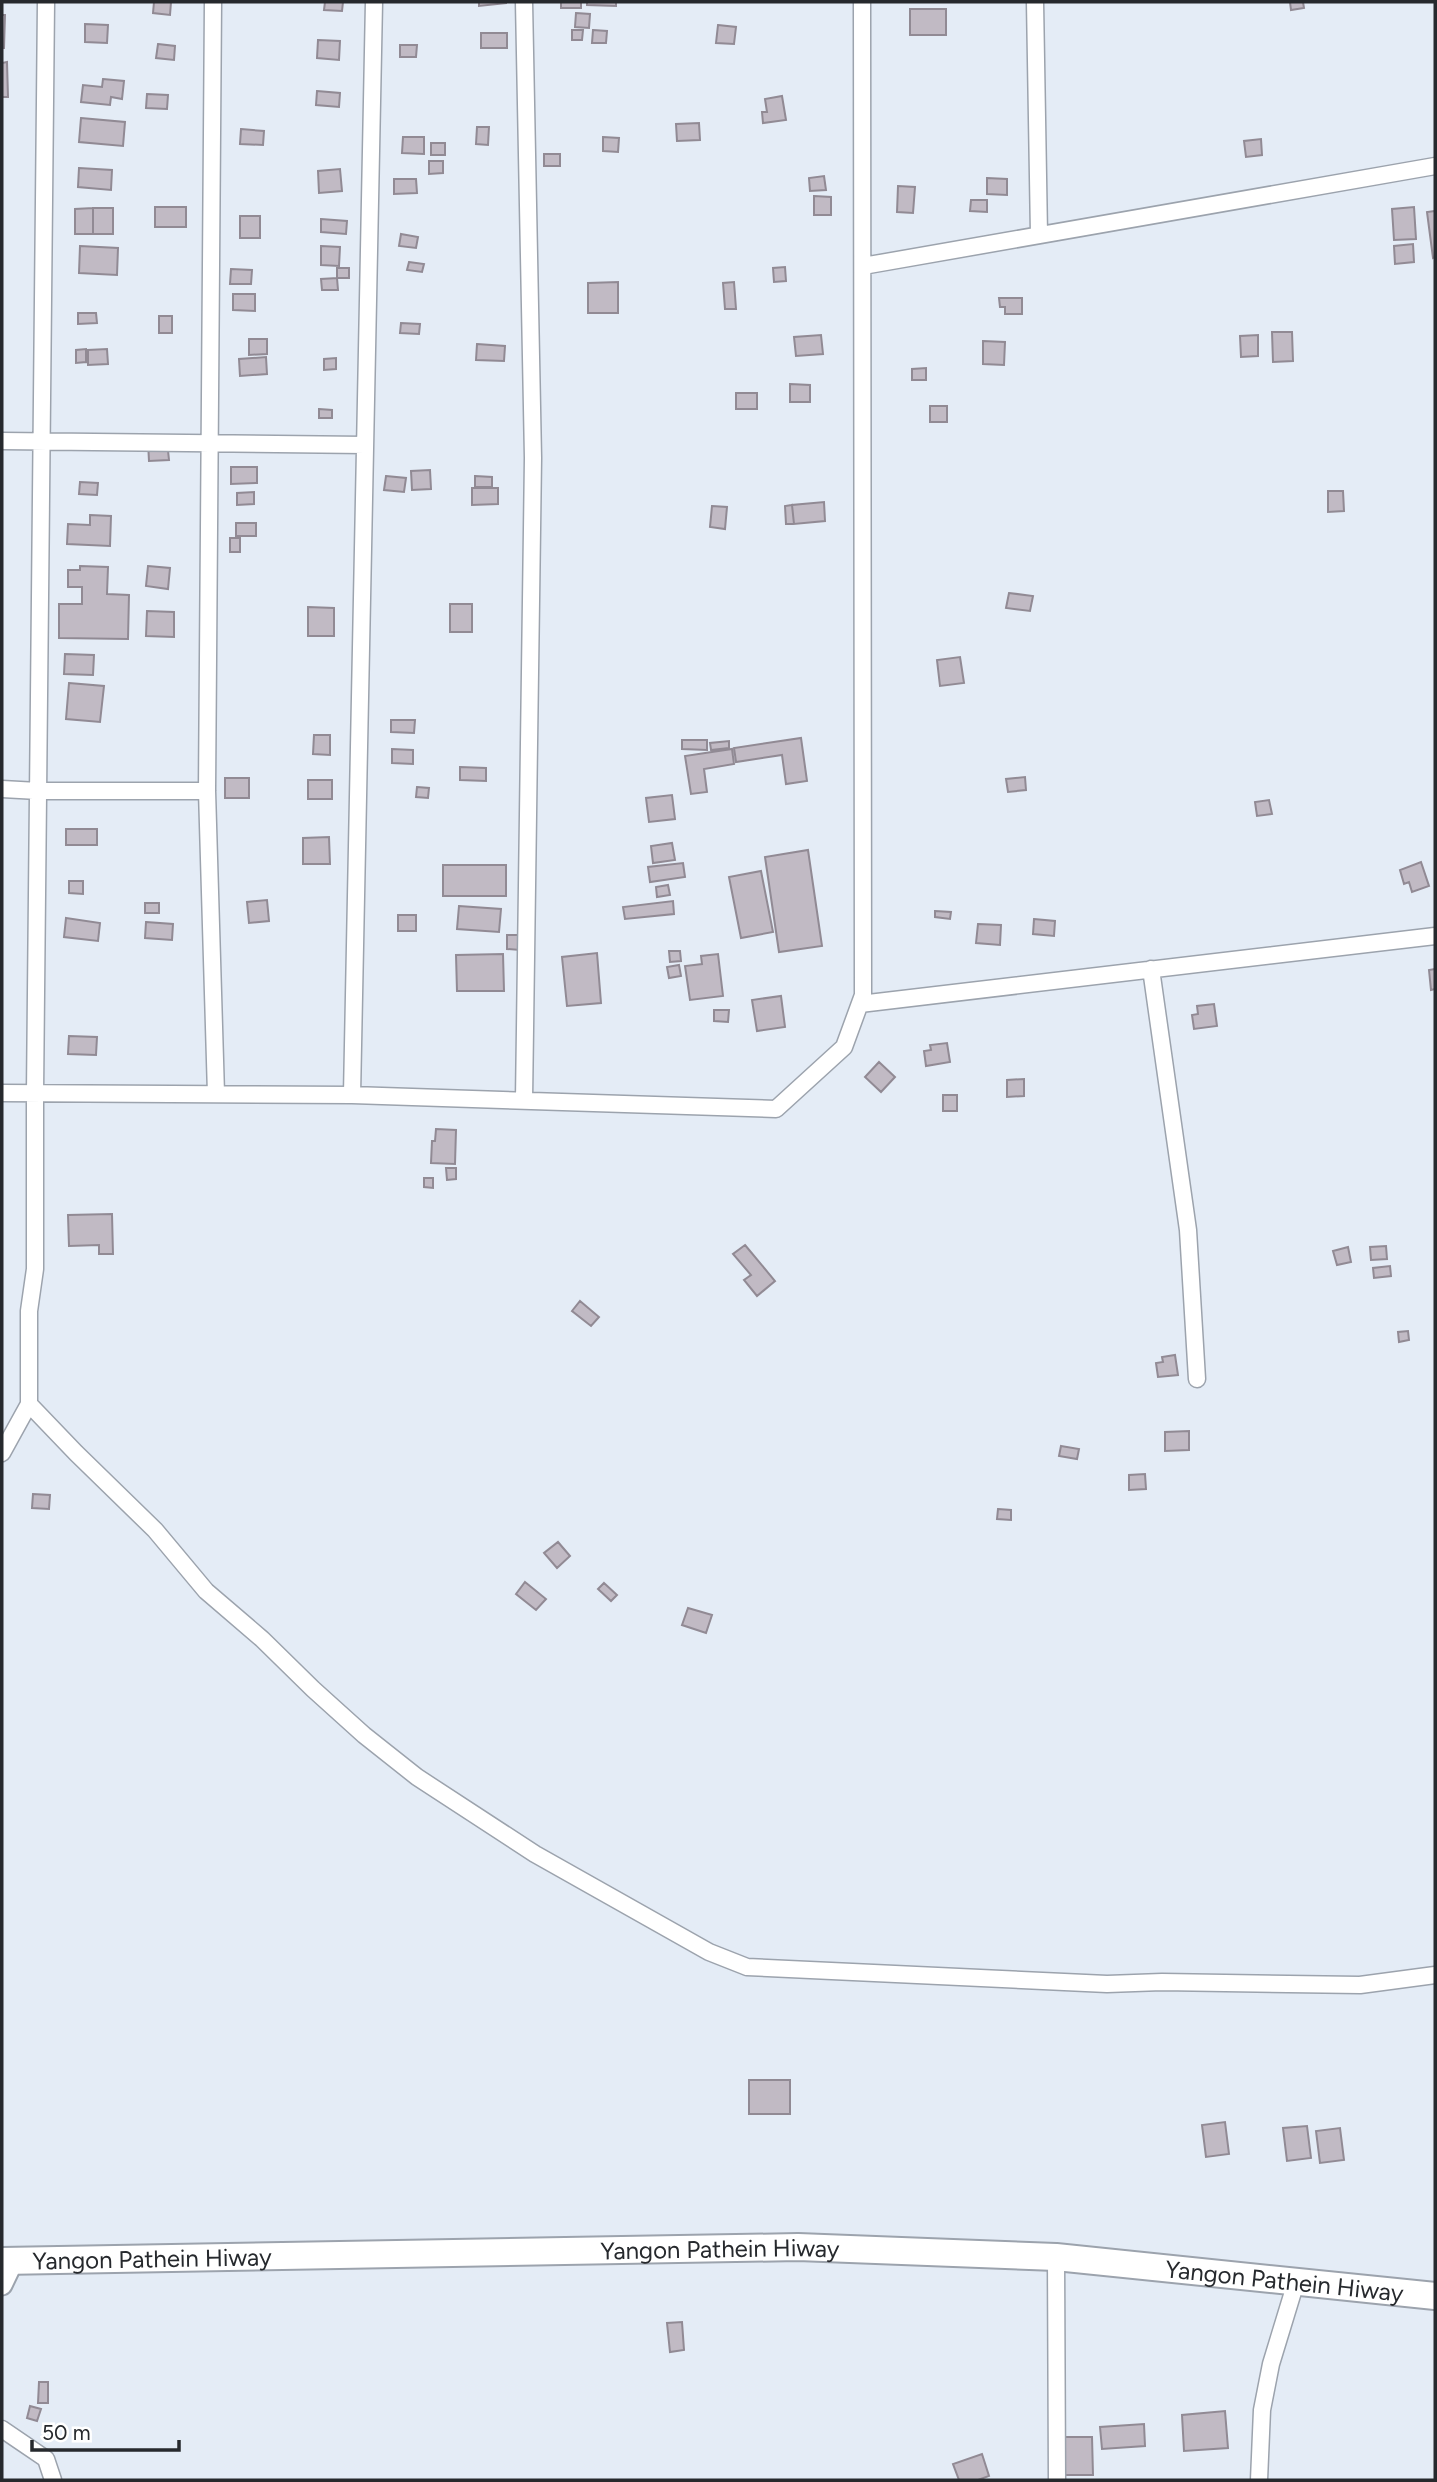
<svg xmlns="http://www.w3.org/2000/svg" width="1437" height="2482" font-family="Figtree,sans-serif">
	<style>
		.building { fill: #c1bac4; stroke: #918a94; stroke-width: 2 }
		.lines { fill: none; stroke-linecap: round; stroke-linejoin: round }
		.minor-casing { stroke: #9ca3ad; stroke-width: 19 }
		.tertiary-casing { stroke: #9ca3ad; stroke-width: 23 }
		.trunk-casing { stroke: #9ca3ad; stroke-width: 30 }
		.minor { stroke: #fff; stroke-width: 16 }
		.tertiary { stroke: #fff; stroke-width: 19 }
		.trunk { stroke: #fff; stroke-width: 26 }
		.labels { text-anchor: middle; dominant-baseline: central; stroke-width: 5; stroke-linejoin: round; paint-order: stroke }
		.street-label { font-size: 24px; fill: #26292d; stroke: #fff }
	</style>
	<rect width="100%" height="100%" fill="#e4ecf6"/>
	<!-- building -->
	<path class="building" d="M154 2H171L170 15 153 13Z
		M325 2H343L342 11 324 10Z
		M479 2H506V3L479 6Z
		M561 2H581V8H561Z
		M587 2H616V6L587 5Z
		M1290 2H1303L1304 8 1291 10Z
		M910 9H946V35H910Z
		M576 13 590 14 589 28 575 27Z
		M2 15H5L4 48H2Z
		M85 24 108 25 107 43 85 42Z
		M718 25 736 27 734 44 716 43Z
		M572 30H583L582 40H572Z
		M593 30 607 31 606 43H592Z
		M481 33H507V48H481Z
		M318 40 340 41 339 60 317 58Z
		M158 44 175 46 174 60 156 58Z
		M400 45H417L416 57H400Z
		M7 62 8 97H2V63Z
		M103 79 124 81 122 99 111 97 110 105 81 102 83 85 102 87Z
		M317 91 340 93 339 107 316 105Z
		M147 94 168 95 167 109 146 108Z
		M782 96 786 120 763 123 762 112H767L765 99Z
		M81 118 125 122 123 146 79 142Z
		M699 123 700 140 677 141 676 124Z
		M477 127H489L488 145 476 144Z
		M241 129 264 131 263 145 240 144Z
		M403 137H424V154L402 153Z
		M603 137 619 138 618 152 603 151Z
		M1261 139 1262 155 1246 157 1244 141Z
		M431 143H445V155H431Z
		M544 154H560V166H544Z
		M429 161H443V173L429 174Z
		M79 168 112 170 111 190 78 187Z
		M340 169 342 191 319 193 318 171Z
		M824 176 826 190 810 191 809 178Z
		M987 178 1007 179V195L987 194Z
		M394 179H416L417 193 394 194Z
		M898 186 915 187 913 213 897 212Z
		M814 196 831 197V215H814Z
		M971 200H987V212L970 211Z
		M155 207H186V227H155Z
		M1414 207 1416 239 1394 240 1392 209Z
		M93 208H113V234H93Z
		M93 208V234H75V209Z
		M1435 211V257L1433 258 1427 212Z
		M240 216H260V238H240Z
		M321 219 347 221 346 234 321 232Z
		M401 234 418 237 416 248 399 246Z
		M1413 244 1414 262 1395 264 1394 246Z
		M80 246 118 248 117 275 79 273Z
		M321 246 340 247 339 266 321 265Z
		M409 262 424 264 422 272 407 270Z
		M785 267 786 281 774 282 773 268Z
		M337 268H349V278H337Z
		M231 269 252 270 251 284H230Z
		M337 278 338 290H322L321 279Z
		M618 282V313H588V283Z
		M734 282 736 309H725L723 283Z
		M233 294H255V311L233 310Z
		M999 298H1022V314H1005V307H1000Z
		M78 313H96L97 323 78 324Z
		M159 316H172V333H159Z
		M401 323 420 324 419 334 400 333Z
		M1272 332H1292L1293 361 1273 362Z
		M821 335 823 354 796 356 794 337Z
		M1258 335V356L1241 357 1240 336Z
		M249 339H267V354L249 355Z
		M983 341 1005 342 1004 365 983 364Z
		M477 344 505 346 504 361 476 360Z
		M86 349V362L76 363V350Z
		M107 349 108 364 88 365V350Z
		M266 357 267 374 240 376 239 359Z
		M336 358V369L324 370V359Z
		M926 368V380H912V369Z
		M790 384 810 385V402H790Z
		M736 393H757V409H736Z
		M930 406H947V422H930Z
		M319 409 332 410V418H319Z
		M167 441 169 460 149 461 148 442Z
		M231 467H257V483L231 484Z
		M430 470 431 489 412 490 411 471Z
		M386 476 406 478 404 492 384 490Z
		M475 476 492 477V487H475Z
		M80 482 98 483 97 495 79 494Z
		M472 488H498V504L472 505Z
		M1328 491H1343L1344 511 1328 512Z
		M254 492V504L237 505V493Z
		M824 502 825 521 794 524 792 505Z
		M792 505 794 524H786L785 506Z
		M712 506 727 507 725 529 710 527Z
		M90 515 111 516 110 546 67 544 68 524 90 525Z
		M236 523H256V536H236Z
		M230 538H240V552H230Z
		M80 566 108 567 107 594 129 595 128 639 59 638V604H82V587H68V570H80Z
		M148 566 170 568 168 589 146 586Z
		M1009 593 1033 596 1030 611 1006 608Z
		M450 604H472V632H450Z
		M308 607 334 608V636H308Z
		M147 611 174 612V637L146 636Z
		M65 654 94 655 93 675 64 674Z
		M960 657 964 683 940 686 937 660Z
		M69 683 104 686 100 722 66 719Z
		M391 720H415L414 733 391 732Z
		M314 735H330V755L313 754Z
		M801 738 807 781 786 784 782 755 736 762 734 748Z
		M682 740H707V750L682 749Z
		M729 741V748L711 750 710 743Z
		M392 749 413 750V764L392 763Z
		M732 749 734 764 704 769 707 792 691 794 685 756Z
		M460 767 486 768V781L460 780Z
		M1025 777 1026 790 1008 792 1006 779Z
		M225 778H249V798H225Z
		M308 780H332V799H308Z
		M417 787 429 788 428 798 416 797Z
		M672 795 675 819 649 822 646 798Z
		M1269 800 1272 814 1257 816 1255 802Z
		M66 829H97V845H66Z
		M329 837 330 864H303V838Z
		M672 843 675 860 653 863 651 846Z
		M808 850 822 946 779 952 765 857Z
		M1421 862 1429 886 1412 892 1409 882 1404 884 1400 870Z
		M683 863 685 877 650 882 648 867Z
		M443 865H506V896H443Z
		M761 871 773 932 741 938 729 877Z
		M69 881H83V894L69 893Z
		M668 885 670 895 657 897 656 887Z
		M267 900 269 921 249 923 247 902Z
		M673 901 674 914 625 919 623 907Z
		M145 903H159V913H145Z
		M459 906 501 909 499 932 457 929Z
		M935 911 951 912 950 919 935 917Z
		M398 915H416V931H398Z
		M66 918 100 923 98 941 64 937Z
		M1034 919 1055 921 1054 936 1033 934Z
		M146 922 173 924 172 940 145 938Z
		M978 924 1001 925 1000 945 976 943Z
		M507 935H520V950L507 949Z
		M669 951H680L681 961 670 962Z
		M597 953 601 1003 567 1006 562 957Z
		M503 954 504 991H457L456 955Z
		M718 954 723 996 690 1000 685 966 702 964 701 956Z
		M679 965 681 976 669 978 667 967Z
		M1435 969V989L1431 990 1429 970Z
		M781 996 785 1027 757 1031 752 1000Z
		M1214 1004 1217 1026 1194 1029 1192 1015 1198 1014 1197 1006Z
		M714 1010H729L728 1022 714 1021Z
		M69 1036 97 1037 96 1055 68 1054Z
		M947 1043 950 1062 926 1066 924 1051 931 1050 930 1045Z
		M879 1062 895 1077 881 1092 865 1077Z
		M1024 1079V1096L1007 1097V1080Z
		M943 1095H957V1111H943Z
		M436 1129 456 1130 455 1164 431 1163 432 1141H435Z
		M446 1168H456V1179L447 1180Z
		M424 1178H433V1188L424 1187Z
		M112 1214 113 1254H99V1245L69 1246 68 1215Z
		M745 1245 775 1281 757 1296 744 1280 751 1275 733 1254Z
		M1386 1246 1387 1259 1371 1260 1370 1247Z
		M1348 1247 1351 1262 1337 1265 1333 1251Z
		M1390 1266 1391 1276 1374 1278 1373 1268Z
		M580 1301 599 1317 591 1326 572 1311Z
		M1408 1331 1409 1340 1399 1342 1398 1332Z
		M1175 1355 1178 1375 1158 1377 1156 1363 1163 1362 1162 1357Z
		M1189 1431V1450L1165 1451V1432Z
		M1061 1446 1079 1449 1077 1459 1059 1456Z
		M1145 1474 1146 1489 1129 1490V1475Z
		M33 1494 50 1495 49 1509 32 1508Z
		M998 1509 1011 1510V1520L997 1519Z
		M558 1542 570 1556 557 1568 544 1553Z
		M525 1582 546 1599 536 1610 516 1594Z
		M604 1583 617 1595 611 1601 598 1589Z
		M688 1608 712 1615 706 1633 682 1625Z
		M749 2080H790V2114H749Z
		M1225 2122 1229 2154 1206 2157 1202 2125Z
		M1307 2126 1311 2158 1287 2161 1283 2128Z
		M1340 2128 1344 2160 1320 2163 1316 2131Z
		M682 2322 684 2350 670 2352 667 2323Z
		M39 2382H48V2403H38Z
		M30 2406 41 2409 37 2421 27 2418Z
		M1225 2411 1228 2448 1184 2451 1182 2415Z
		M1144 2424 1145 2446 1102 2449 1100 2427Z
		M1061 2437H1092L1093 2475H1061Z
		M982 2454 989 2476 978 2480H959L953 2464Z"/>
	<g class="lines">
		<!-- minor casing -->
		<g class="minor-casing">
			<path id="minor" d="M213 2 207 791 216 1094
				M524 2 533 458 524 1100
				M1035 2 1039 235
				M863 266 1435 166
				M2 441 365 445
				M2 789 38 791H207
				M1151 969 1188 1230 1197 1379
				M860 1004 1435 936
				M2 1093 352 1095 776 1109 844 1047 863 995 862 2
				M352 1095 374 2
				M29 1404 76 1453 155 1530 206 1591 262 1639 313 1689 364 1735 417 1777 535 1854 709 1952 747 1967 1107 1984 1162 1982 1360 1985 1435 1975
				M2 1453 29 1404V1311L35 1269V1093L46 2
				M1056 2257 1057 2480
				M2 2429 46 2459 53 2480
				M1259 2480 1262 2410 1271 2364 1296 2282"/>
		</g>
		<!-- tertiary casing -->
		<g class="tertiary-casing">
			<path id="tertiary" d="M2 2285 14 2260"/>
		</g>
		<!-- trunk casing -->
		<g class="trunk-casing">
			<g id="trunk">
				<path id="s1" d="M2 2261 798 2247 1056 2257 1435 2296"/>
			</g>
		</g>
		<!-- minor -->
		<use href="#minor" class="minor"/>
		<!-- tertiary -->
		<use href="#tertiary" class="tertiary"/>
		<!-- trunk -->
		<use href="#trunk" class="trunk"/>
	</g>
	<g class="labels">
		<!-- street labels -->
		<g class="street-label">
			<text stroke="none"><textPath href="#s1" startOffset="718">Yangon Pathein Hiway</textPath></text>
			<text stroke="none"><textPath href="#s1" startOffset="150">Yangon Pathein Hiway</textPath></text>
			<text stroke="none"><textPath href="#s1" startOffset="1284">Yangon Pathein Hiway</textPath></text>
		</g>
	</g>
	<!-- border -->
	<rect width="1437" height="2482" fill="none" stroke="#26292d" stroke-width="7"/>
	<!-- scale -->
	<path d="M32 2440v10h147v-10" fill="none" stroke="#26292d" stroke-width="3.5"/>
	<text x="42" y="2440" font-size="21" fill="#26292d" stroke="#ffffff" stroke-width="5" paint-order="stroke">50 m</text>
</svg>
